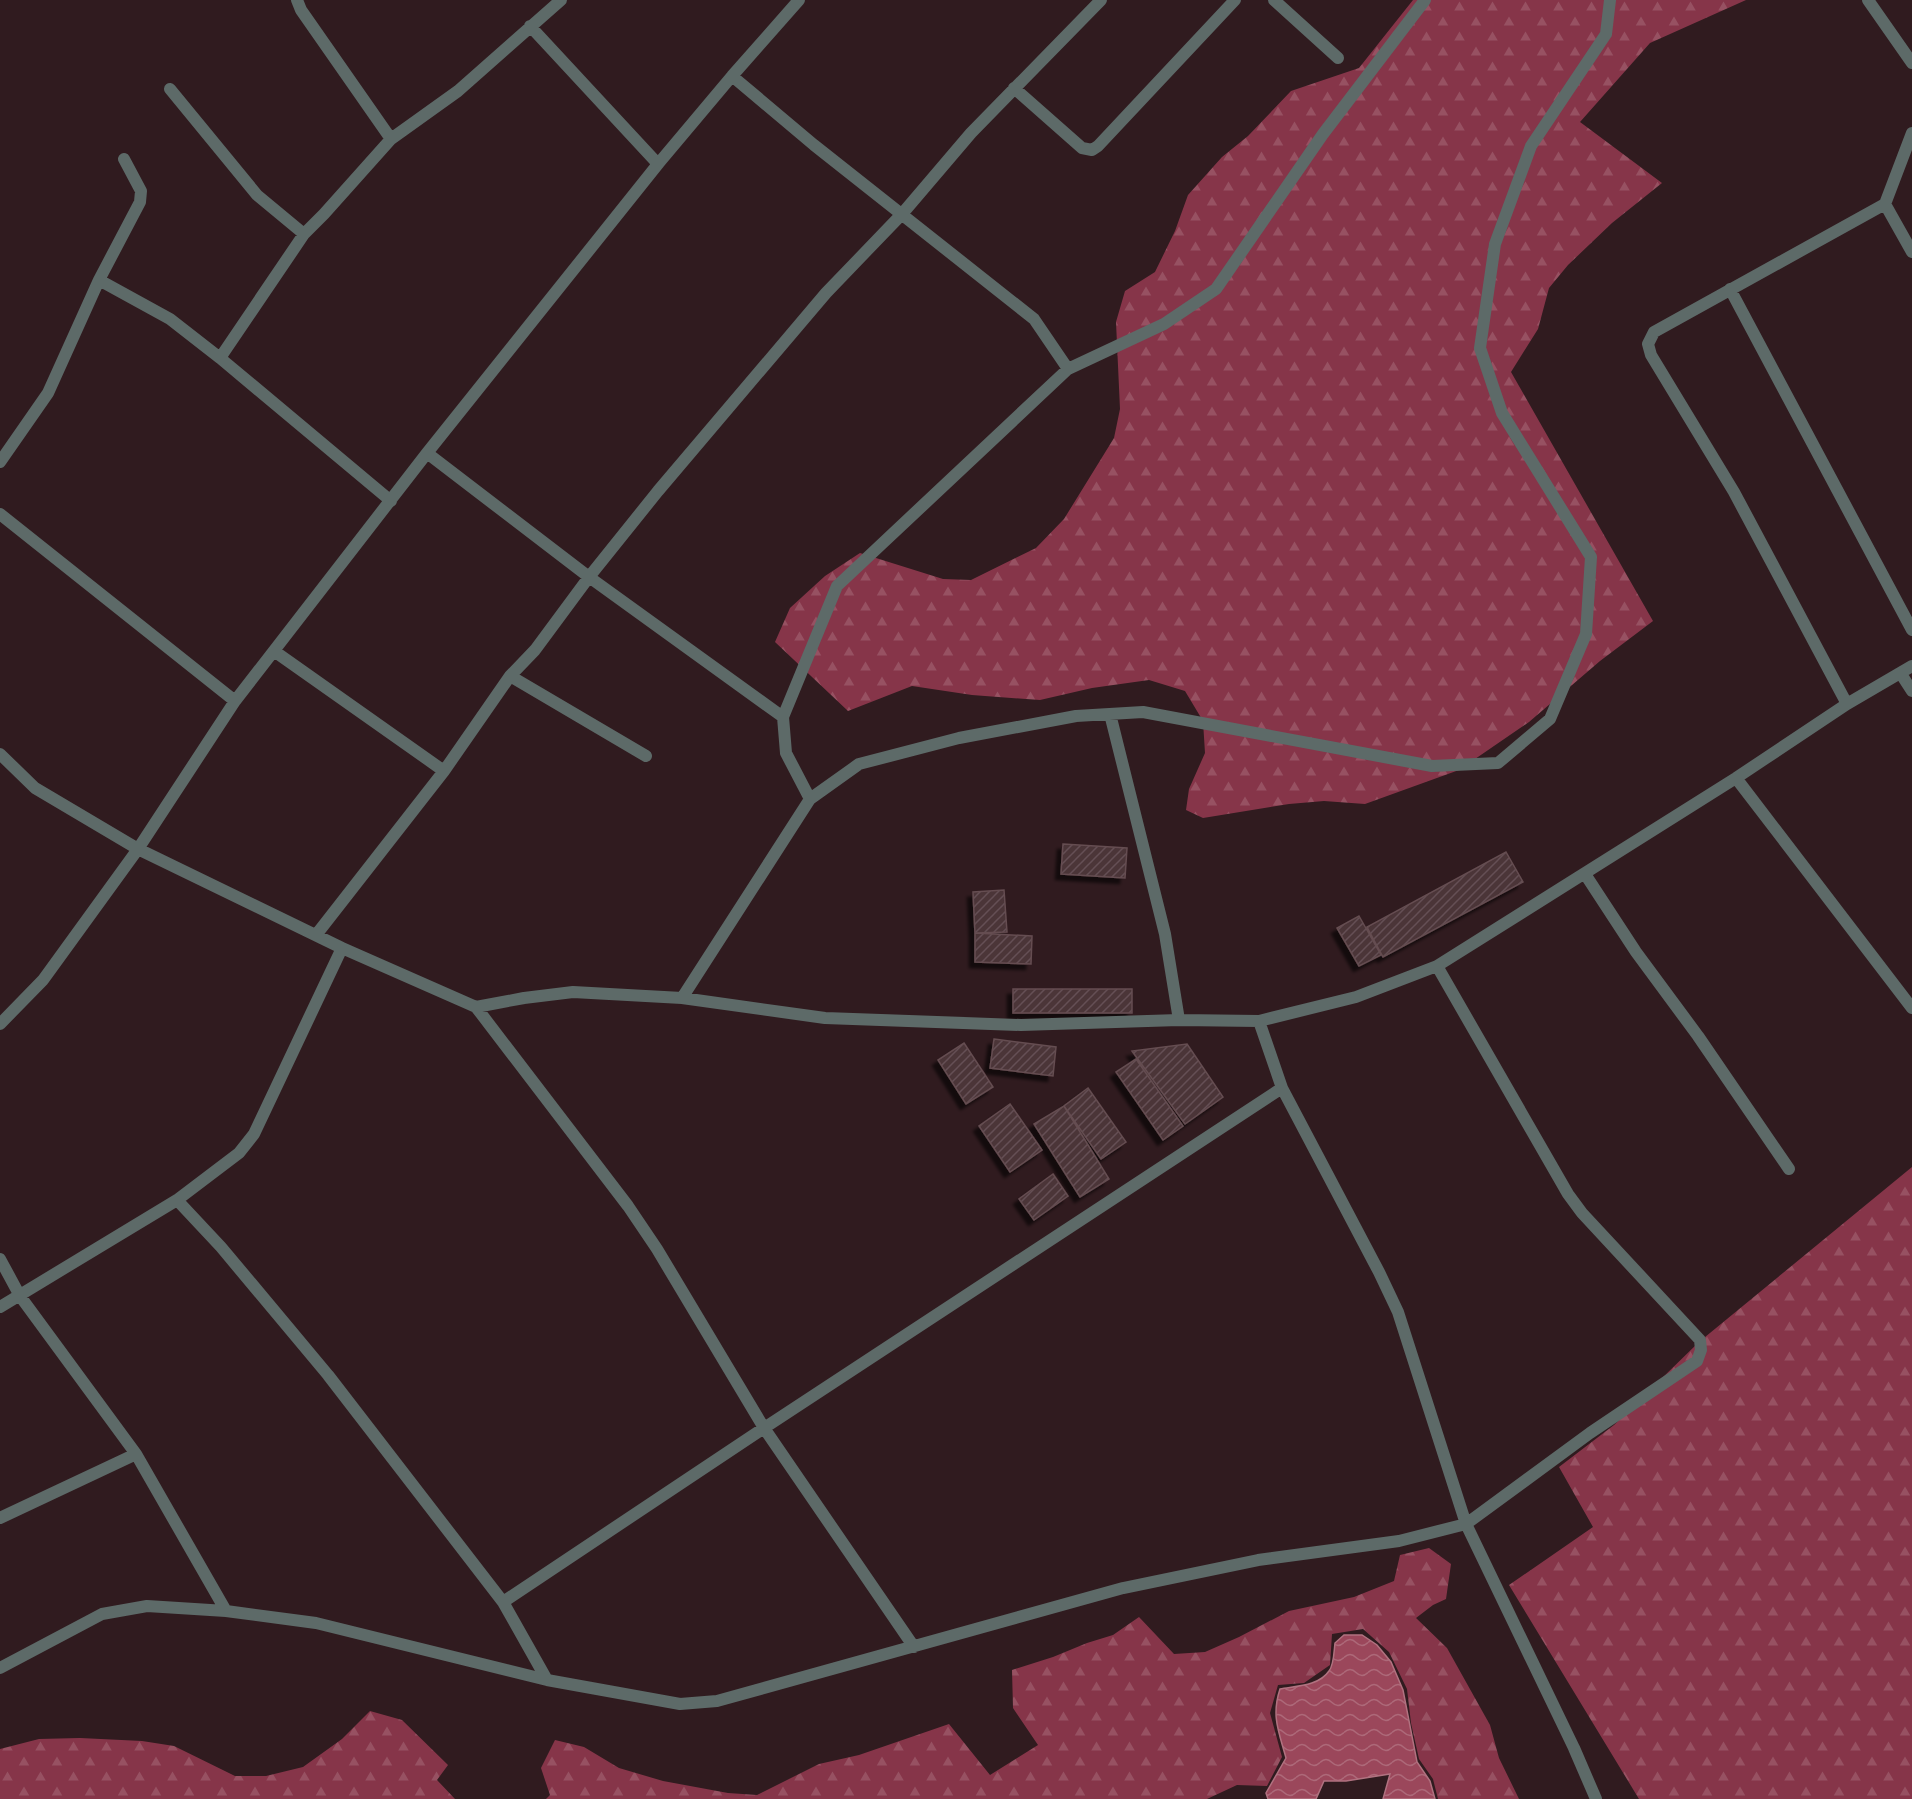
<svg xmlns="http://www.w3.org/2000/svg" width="1912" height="1799" font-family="Spectral,serif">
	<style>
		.forest { fill: url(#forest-firs) }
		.water { fill: url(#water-waves); stroke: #b17280; stroke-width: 1.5 }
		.building { fill: url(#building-hatch); stroke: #654d51; stroke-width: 1.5; filter: url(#shadow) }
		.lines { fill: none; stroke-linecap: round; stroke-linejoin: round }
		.minor { stroke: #5d6a68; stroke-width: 12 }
	</style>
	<defs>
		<pattern id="forest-firs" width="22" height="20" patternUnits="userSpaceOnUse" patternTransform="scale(1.5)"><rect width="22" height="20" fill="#863549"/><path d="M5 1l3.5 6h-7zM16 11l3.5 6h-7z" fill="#975162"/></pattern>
		<pattern id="water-waves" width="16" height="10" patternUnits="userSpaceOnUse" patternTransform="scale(1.5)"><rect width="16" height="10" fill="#9b475b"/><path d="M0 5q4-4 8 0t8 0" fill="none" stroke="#ad6979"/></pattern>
		<pattern id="building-hatch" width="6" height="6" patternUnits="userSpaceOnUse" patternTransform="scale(1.5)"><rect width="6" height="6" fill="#4b3438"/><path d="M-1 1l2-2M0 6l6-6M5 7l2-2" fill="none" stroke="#655054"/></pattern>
		<filter id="shadow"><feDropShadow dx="-5.5" dy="5.5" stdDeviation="1.5" flood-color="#0009"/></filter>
	</defs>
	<rect width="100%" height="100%" fill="#301b1f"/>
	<!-- forest -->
	<path class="forest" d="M1413 0H1746L1650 43 1580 122 1662 183 1612 223 1568 265 1549 288 1538 329 1511 372 1653 621 1600 661 1529 722 1459 770 1365 804 1324 801 1289 804 1203 818 1186 810 1189 789 1205 753 1203 721 1185 691 1149 680 1092 688 1040 700 972 695 912 686 848 711 775 642 790 608 825 576 860 553 943 579 971 580 1036 548 1064 519 1114 438 1120 409 1116 322 1125 291 1155 272 1175 231 1188 195 1222 157 1248 136 1291 91 1359 68Z
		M1912 1167V1799H1639L1509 1585 1593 1527 1559 1467 1614 1425 1699 1342Z
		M1429 1548 1451 1564 1446 1599 1433 1605 1416 1618 1447 1648 1490 1725 1499 1758 1519 1799H1438L1433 1779 1419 1759 1411 1723 1407 1689 1389 1652 1363 1629 1332 1634 1330 1665 1304 1683 1278 1685 1270 1713 1282 1757 1267 1786 1237 1785 1207 1799H546L550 1795 541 1768 555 1740 584 1747 619 1768 663 1781 728 1793 757 1795 819 1764 859 1755 949 1724 990 1775 1038 1745 1013 1708 1012 1670 1053 1657 1087 1643 1113 1635 1139 1617 1174 1654 1205 1652 1239 1637 1289 1611 1354 1597 1394 1581 1400 1555Z
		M370 1711 402 1720 448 1765 437 1780 455 1799H0V1749L39 1739 80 1738 142 1741 174 1746 235 1776H266L303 1767 342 1739Z"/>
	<!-- water -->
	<path class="water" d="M1344 1635H1362L1377 1645 1391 1662 1403 1690 1417 1762 1430 1781 1435 1799H1383L1390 1774 1346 1781H1324L1316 1799H1268L1266 1793 1286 1758C1279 1732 1271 1716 1280 1689 1296 1686 1319 1686 1329 1671 1334 1665 1334 1651 1335 1643Z"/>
	<!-- building -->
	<path class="building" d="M1063 844 1127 848 1125 878 1061 874Z
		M1506 852 1523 882 1383 957 1367 927Z
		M1004 890 1007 932 975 933 973 892Z
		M1359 916 1381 955 1359 966 1337 928Z
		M975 933 1032 936 1031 964 975 962Z
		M1013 989H1132V1013H1013Z
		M994 1039 1056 1047 1053 1076 990 1068Z
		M964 1043 993 1087 966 1104 938 1060Z
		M1187 1044 1223 1097 1185 1124 1132 1051Z
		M1136 1059 1183 1126 1163 1140 1116 1072Z
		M1088 1088 1126 1142 1101 1159 1064 1106Z
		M1010 1104 1042 1150 1010 1172 979 1126Z
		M1064 1106 1109 1179 1080 1197 1034 1124Z
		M1053 1174 1068 1196 1034 1220 1019 1199Z"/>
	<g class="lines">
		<!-- minor -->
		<path class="minor" d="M297 0 301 10 391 139
			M1274 0 1338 58
			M1868 0 1912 63
			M530 26 658 164
			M732 76 814 145 1034 319 1068 369
			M1014 88 1082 148 1092 150 1098 146 1235 0
			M170 89 257 195 304 234
			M1912 133 1885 204 1912 252
			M99 280 140 202 141 191 124 159
			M1730 289 1912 630
			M220 358 304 234 324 214 391 139 458 91 561 0
			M427 453 589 577 783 717
			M0 462 48 393 99 280 170 319 220 358 391 501
			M0 514 235 701
			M274 651 444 771
			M1901 674 1912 691
			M510 676 646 756
			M1847 704 1734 492 1651 355 1648 344 1654 332 1885 204
			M1110 714 1165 934 1179 1020
			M0 754 35 788 138 849 342 948 476 1007 524 998 573 992 682 998 825 1018 1021 1025 1179 1020 1259 1021 1356 997 1437 966 1736 778 1847 704 1912 666
			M1736 778 1912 1008
			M810 799 786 753 783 717 837 586 1068 369 1164 324 1216 289 1323 134 1425 0
			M1585 874 1636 952 1698 1036 1789 1169
			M316 935 444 771 510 676 535 650 589 577 658 491 826 293 902 214 971 133 1101 0
			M682 998 810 799 859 764 959 738 1076 716 1143 712 1432 766 1498 763 1550 719 1586 634 1591 557 1502 413 1480 348 1495 244 1531 146 1606 34 1610 0
			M476 1007 628 1206 657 1249 764 1428 914 1647
			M1259 1021 1282 1088 1379 1272 1398 1312 1466 1524 1574 1748 1596 1799
			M0 1024 43 980 138 849 235 701 427 453 658 164 732 76 799 0
			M177 1200 221 1247 328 1375 503 1602 547 1680
			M0 1259 20 1296 136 1454 226 1611
			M0 1307 177 1200 239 1153 254 1134 342 948
			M0 1518 136 1454
			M503 1602 764 1428 1282 1088
			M0 1668 102 1614 147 1606 226 1611 316 1623 547 1680 680 1704 717 1701 1123 1588 1258 1560 1399 1541 1466 1524 1590 1433 1697 1361 1701 1350 1700 1340 1582 1213 1568 1194 1437 966"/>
	</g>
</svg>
